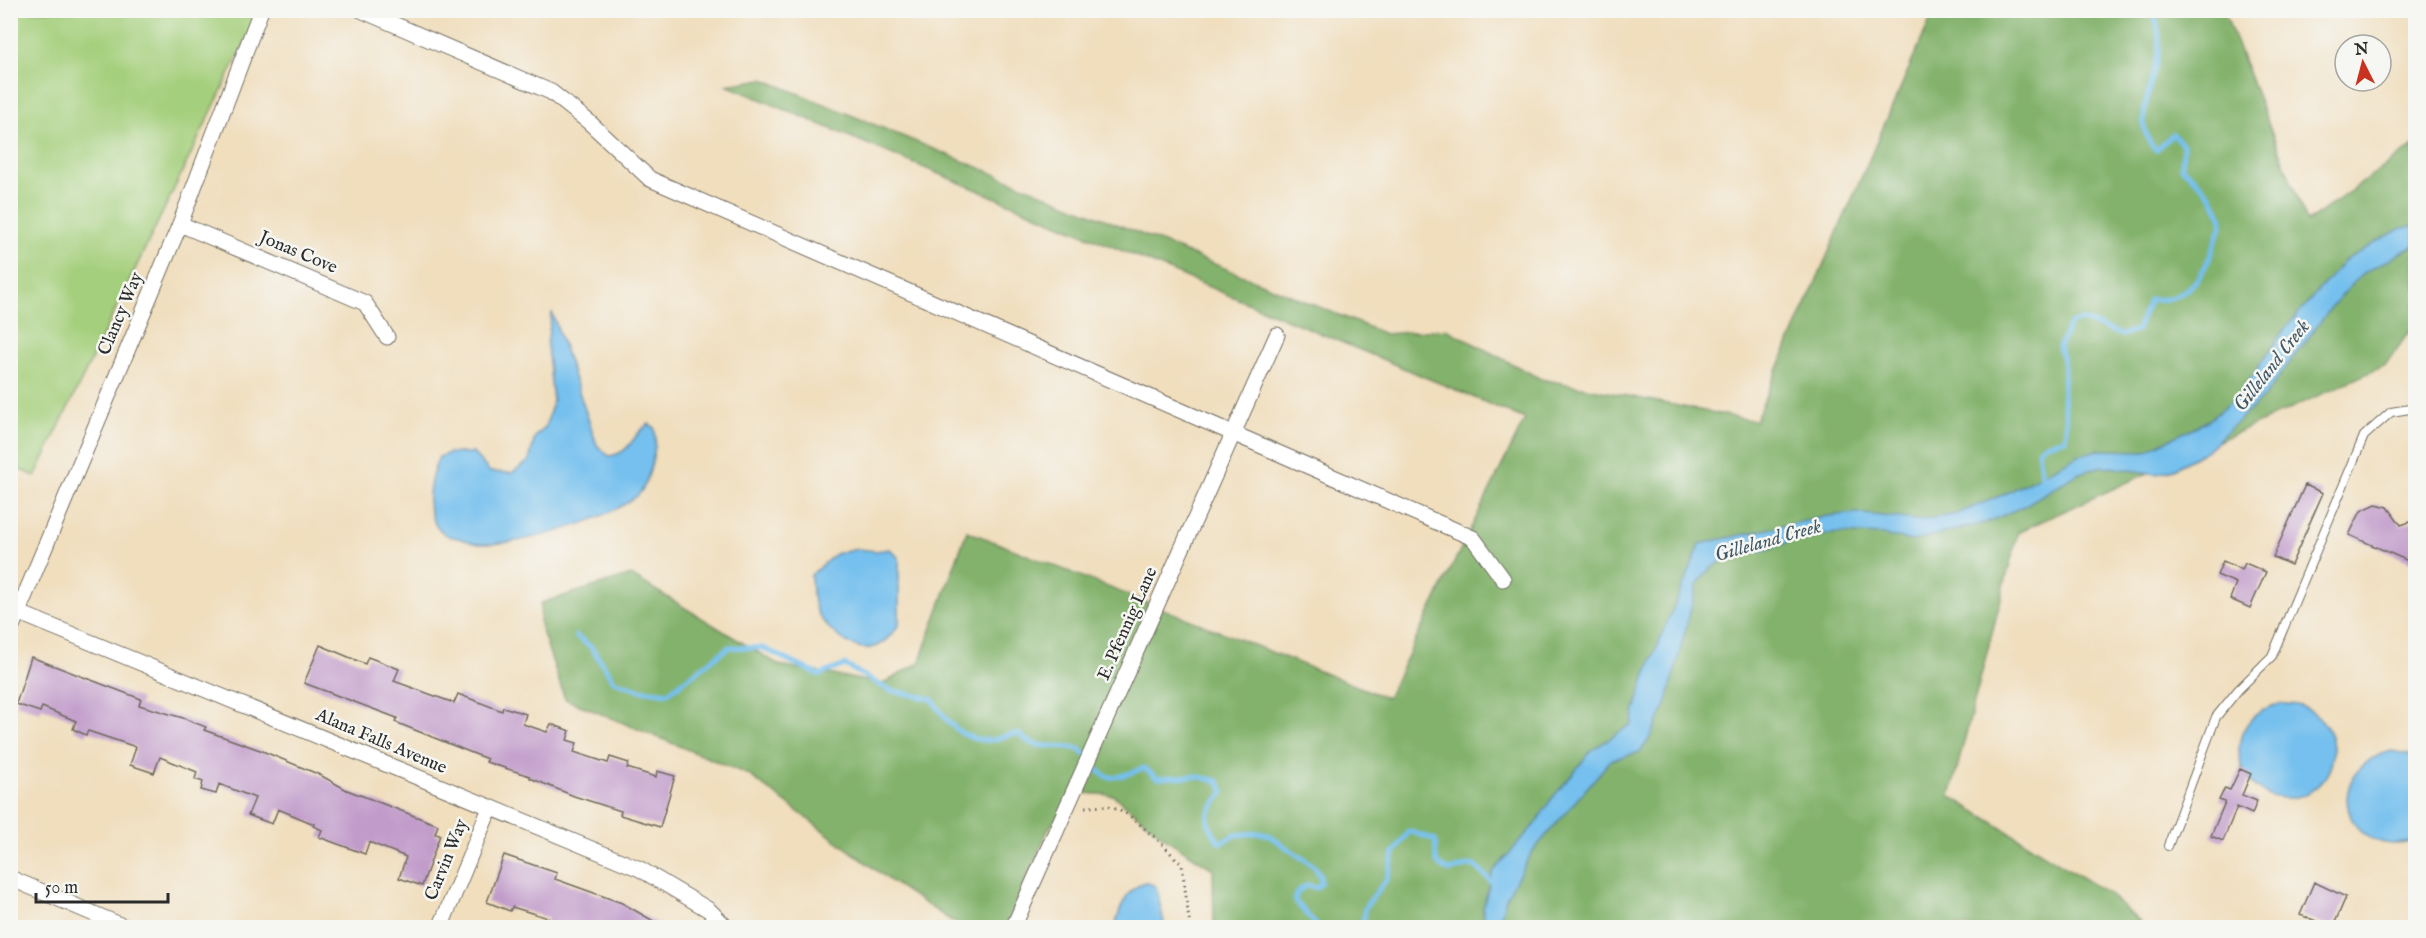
<svg xmlns="http://www.w3.org/2000/svg" width="2426" height="938" font-family="'IM FELL English',serif">
	<style>
		.green { fill: #a4cf7c; stroke: #687d54; stroke-width: 1.5 }
		.forest { fill: #83b26c; stroke: #576e4c; stroke-width: 1.5 }
		.water { fill: #74c0ee; stroke: #50768c; stroke-width: 1.5 }
		.lines { fill: none; stroke-linecap: round; stroke-linejoin: round }
		.stream { stroke: #74c0ee; stroke-width: 5 }
		.building { fill: #c19bca }
		.service-casing { stroke: #706a5e; stroke-width: 10 }
		.minor-casing { stroke: #706a5e; stroke-width: 17 }
		.path { stroke: #706a5e; stroke-width: 3; stroke-dasharray: 1.5 4.5; stroke-linecap: butt }
		.service { stroke: #fff; stroke-width: 8 }
		.minor { stroke: #fff; stroke-width: 15 }
		.labels { text-anchor: middle; dominant-baseline: central; stroke-width: 5; stroke-linejoin: round; paint-order: stroke }
		.street-label { font-size: 18px; fill: #2b2b2b; stroke: #f6f6f2 }
		.water-label { font-size: 20px; font-style: italic; fill: #415866; stroke: #f6f6f2 }
	</style>
	<rect width="100%" height="100%" fill="#f6f6f2"/>
	<filter id="ink" filterUnits="userSpaceOnUse"><feTurbulence type="fractalNoise" baseFrequency=".0167" numOctaves="2"/><feDisplacementMap in="SourceGraphic" scale="12" xChannelSelector="R" yChannelSelector="G"/><feConvolveMatrix kernelMatrix="1 2 1 2 8 2 1 2 1" color-interpolation-filters="sRGB"/></filter>
	<filter id="wash" filterUnits="userSpaceOnUse"><feTurbulence type="fractalNoise" baseFrequency=".008" numOctaves="4" result="noise"/><feDisplacementMap in="SourceGraphic" scale="24" xChannelSelector="R" yChannelSelector="G"/><feGaussianBlur stdDeviation="1.35" result="paint"/><feColorMatrix in="noise" values="0 0 0 0 0 0 0 0 0 0 0 0 0 0 0 0 0 1.4 0 .05"/><feComposite in="paint" operator="in"/></filter>
	<g filter="url(#wash)">
		<rect width="100%" height="100%" fill="#f0debd"/>
		<!-- green -->
		<path class="green" d="M10 11H260L35 476 11 466Z"/>
		<!-- forest -->
		<path class="forest" d="M1934 11H2224L2307 222 2415 145V323L2386 365 2018 532 1950 796 2109 894 2145 927H1216L1214 926 1213 869 1169 841 1113 795 1080 793 1049 828 1006 927H965L952 921 893 883 749 775 565 699 540 625 541 603 631 575 779 665 883 684 919 663 967 531 1387 698 1525 419 726 85 763 79 1385 334 1446 329 1541 379 1755 421Z"/>
		<!-- water -->
		<path class="water" d="M2415 225V245L2362 274 2333 305 2263 398 2206 451 2174 469 2157 474 2102 466 2077 474 2024 506 1988 522 1913 541 1883 535 1838 533 1794 540 1766 550 1733 554 1710 569 1697 585 1666 705 1648 741 1640 752 1611 760 1532 852 1506 898 1498 927H1483V907L1493 872 1535 824 1550 801 1592 750 1632 724C1645 661 1678 604 1700 544L1828 516 1856 513 1917 520 1954 515 2007 493 2079 455 2099 450 2145 451 2209 420 2240 394 2283 331 2344 261 2399 229Z
			M552 312 597 445 609 456C631 454 632 434 649 424L654 427C659 441 649 486 637 496 603 522 522 545 480 544 474 544 468 541 462 539 457 538 449 537 445 534 420 516 429 480 439 457L449 453H473L490 472 512 473 529 461 535 437 546 426 553 401 547 344Z
			M858 549 876 551 890 549 899 558V625C892 634 885 643 874 647 854 654 826 629 817 612 812 599 811 588 811 575L835 554Z
			M2239 751a47 47 0 1 1 94 0a47 47 0 1 1-94 0Z
			M2392 751 2415 756V841C2343 861 2318 770 2392 751Z
			M1145 882 1156 886 1165 927H1115C1120 908 1125 890 1145 882Z"/>
		<g class="lines">
			<!-- stream -->
			<path class="stream" d="M2042 479 2038 450 2046 444 2065 439C2069 422 2063 409 2063 393 2063 370 2067 371 2059 347L2070 324 2082 320 2122 335 2137 330 2150 299C2188 304 2205 273 2216 241 2220 230 2225 221 2219 210 2211 193 2196 179 2182 168L2183 145 2173 134 2156 150C2119 115 2181 54 2150 10
				M576 636 591 647 614 681 641 690 668 693 729 647 763 648 819 675 845 665 889 690 932 699C946 721 962 743 992 740 1003 739 1004 733 1019 734 1036 752 1053 743 1075 748 1092 752 1094 774 1109 777 1118 779 1135 771 1144 768L1157 778 1195 776 1218 781 1224 792C1205 816 1201 817 1220 843L1235 835 1258 833 1268 835 1314 866 1320 875 1321 883 1316 888 1308 885C1301 888 1295 893 1295 901L1319 928
				M1358 928 1364 918 1365 907 1387 879 1394 853 1409 831 1435 840C1438 859 1429 861 1450 871L1469 865 1475 866 1494 884"/>
		</g>
		<g id="blocks">
			<!-- building -->
			<path class="building" d="M2305 485 2323 493 2291 565 2273 557Z
				M2376 504 2388 507 2401 525 2415 520V564L2349 535 2361 511Z
				M2223 561 2242 570 2245 563 2266 572 2250 608 2230 599 2236 583 2217 575Z
				M320 645 365 664 368 657 399 669 394 681 454 703 458 694 502 711 503 707 526 714 523 724 547 732 551 724 570 731 567 740 577 743 574 752 608 763 610 757 629 763 627 768 656 777 657 771 675 776 660 827 620 815 621 811 574 796 530 778V776L486 762 487 759 395 722 397 718 304 683Z
				M31 657 141 699 139 705 183 718 206 727 204 730 260 750 320 775 347 790 438 825 435 834 440 835 422 886 399 878 406 857 369 842 365 854 319 837 322 830 313 826 314 824 278 809 272 824 248 815 255 798 219 784 216 794 201 790 203 782 195 779 197 772 160 757 154 773 130 765 136 747 88 731 86 735 73 729 76 721 42 707 40 712 16 704Z
				M2240 769 2251 774 2242 795 2257 801 2252 814 2237 807 2223 841 2211 836 2225 802 2219 800 2225 788 2230 790Z
				M504 855 557 873 555 879 622 903 664 927H544L548 918 512 907 510 911 487 902Z
				M2314 882 2346 897 2333 927 2300 915Z"/>
		</g>
	</g>
	<g filter="url(#ink)">
		<use href="#blocks" fill-opacity="0" stroke="#706a5e" stroke-width="1.5"/>
		<g class="lines">
			<!-- service casing -->
			<g class="service-casing">
				<path id="service" d="M2168 846 2216 717 2238 690 2272 656 2364 436 2391 412 2416 408"/>
			</g>
			<!-- minor casing -->
			<g class="minor-casing">
				<path id="minor" d="M361 10 551 92 589 122 650 179 1473 538 1503 579
					M180 224 365 303 387 337
					M10 609 640 869 709 910 727 928
					M10 631 180 224 261 10
					M10 878 127 928
					M440 928 490 808
					M1013 928 1277 335"/>
			</g>
			<!-- path -->
			<path class="path" d="M1085 807 1109 806 1129 815 1159 841 1182 865 1190 928"/>
			<!-- service -->
			<use href="#service" class="service"/>
			<!-- minor -->
			<use href="#minor" class="minor"/>
		</g>
	</g>
	<g class="labels">
		<!-- street labels -->
		<g class="street-label">
			<text transform="translate(298 253) rotate(23)">Jonas Cove</text>
			<text transform="translate(121 314) rotate(-67)">Clancy Way</text>
			<text transform="translate(1128 624) rotate(-66)">E. Pfennig Lane</text>
			<text transform="translate(381 742) rotate(23)">Alana Falls Avenue</text>
			<text transform="translate(447 860) rotate(-68)">Carvin Way</text>
		</g>
		<!-- water labels -->
		<g class="water-label">
			<text transform="translate(2272 366) rotate(-52)">Gilleland Creek</text>
			<text transform="translate(1768 541) rotate(-16)">Gilleland Creek</text>
		</g>
	</g>
	<!-- margin -->
	<rect width="2426" height="938" fill="none" stroke="#f6f6f2" stroke-width="36"/>
	<!-- north arrow -->
	<g transform="translate(2363 63) rotate(354)"><circle r="28" fill="#f6f6f2" stroke="#a5a5a2" stroke-width="1.5"/>
	<path d="M0-4.5L10 22L0 15L-10 22Z" fill="#c8321e"/>
	<text y="-9" font-size="16" font-weight="bold" text-anchor="middle" fill="#2b2b2b">N</text>
	</g>
	<!-- scale -->
	<path d="M36 893v9h132v-9" fill="none" stroke="#2b2b2b" stroke-width="3"/>
	<text x="45" y="893" font-size="18" fill="#2b2b2b" stroke="#f6f6f2" stroke-width="4.5" paint-order="stroke">50 m</text>
</svg>
